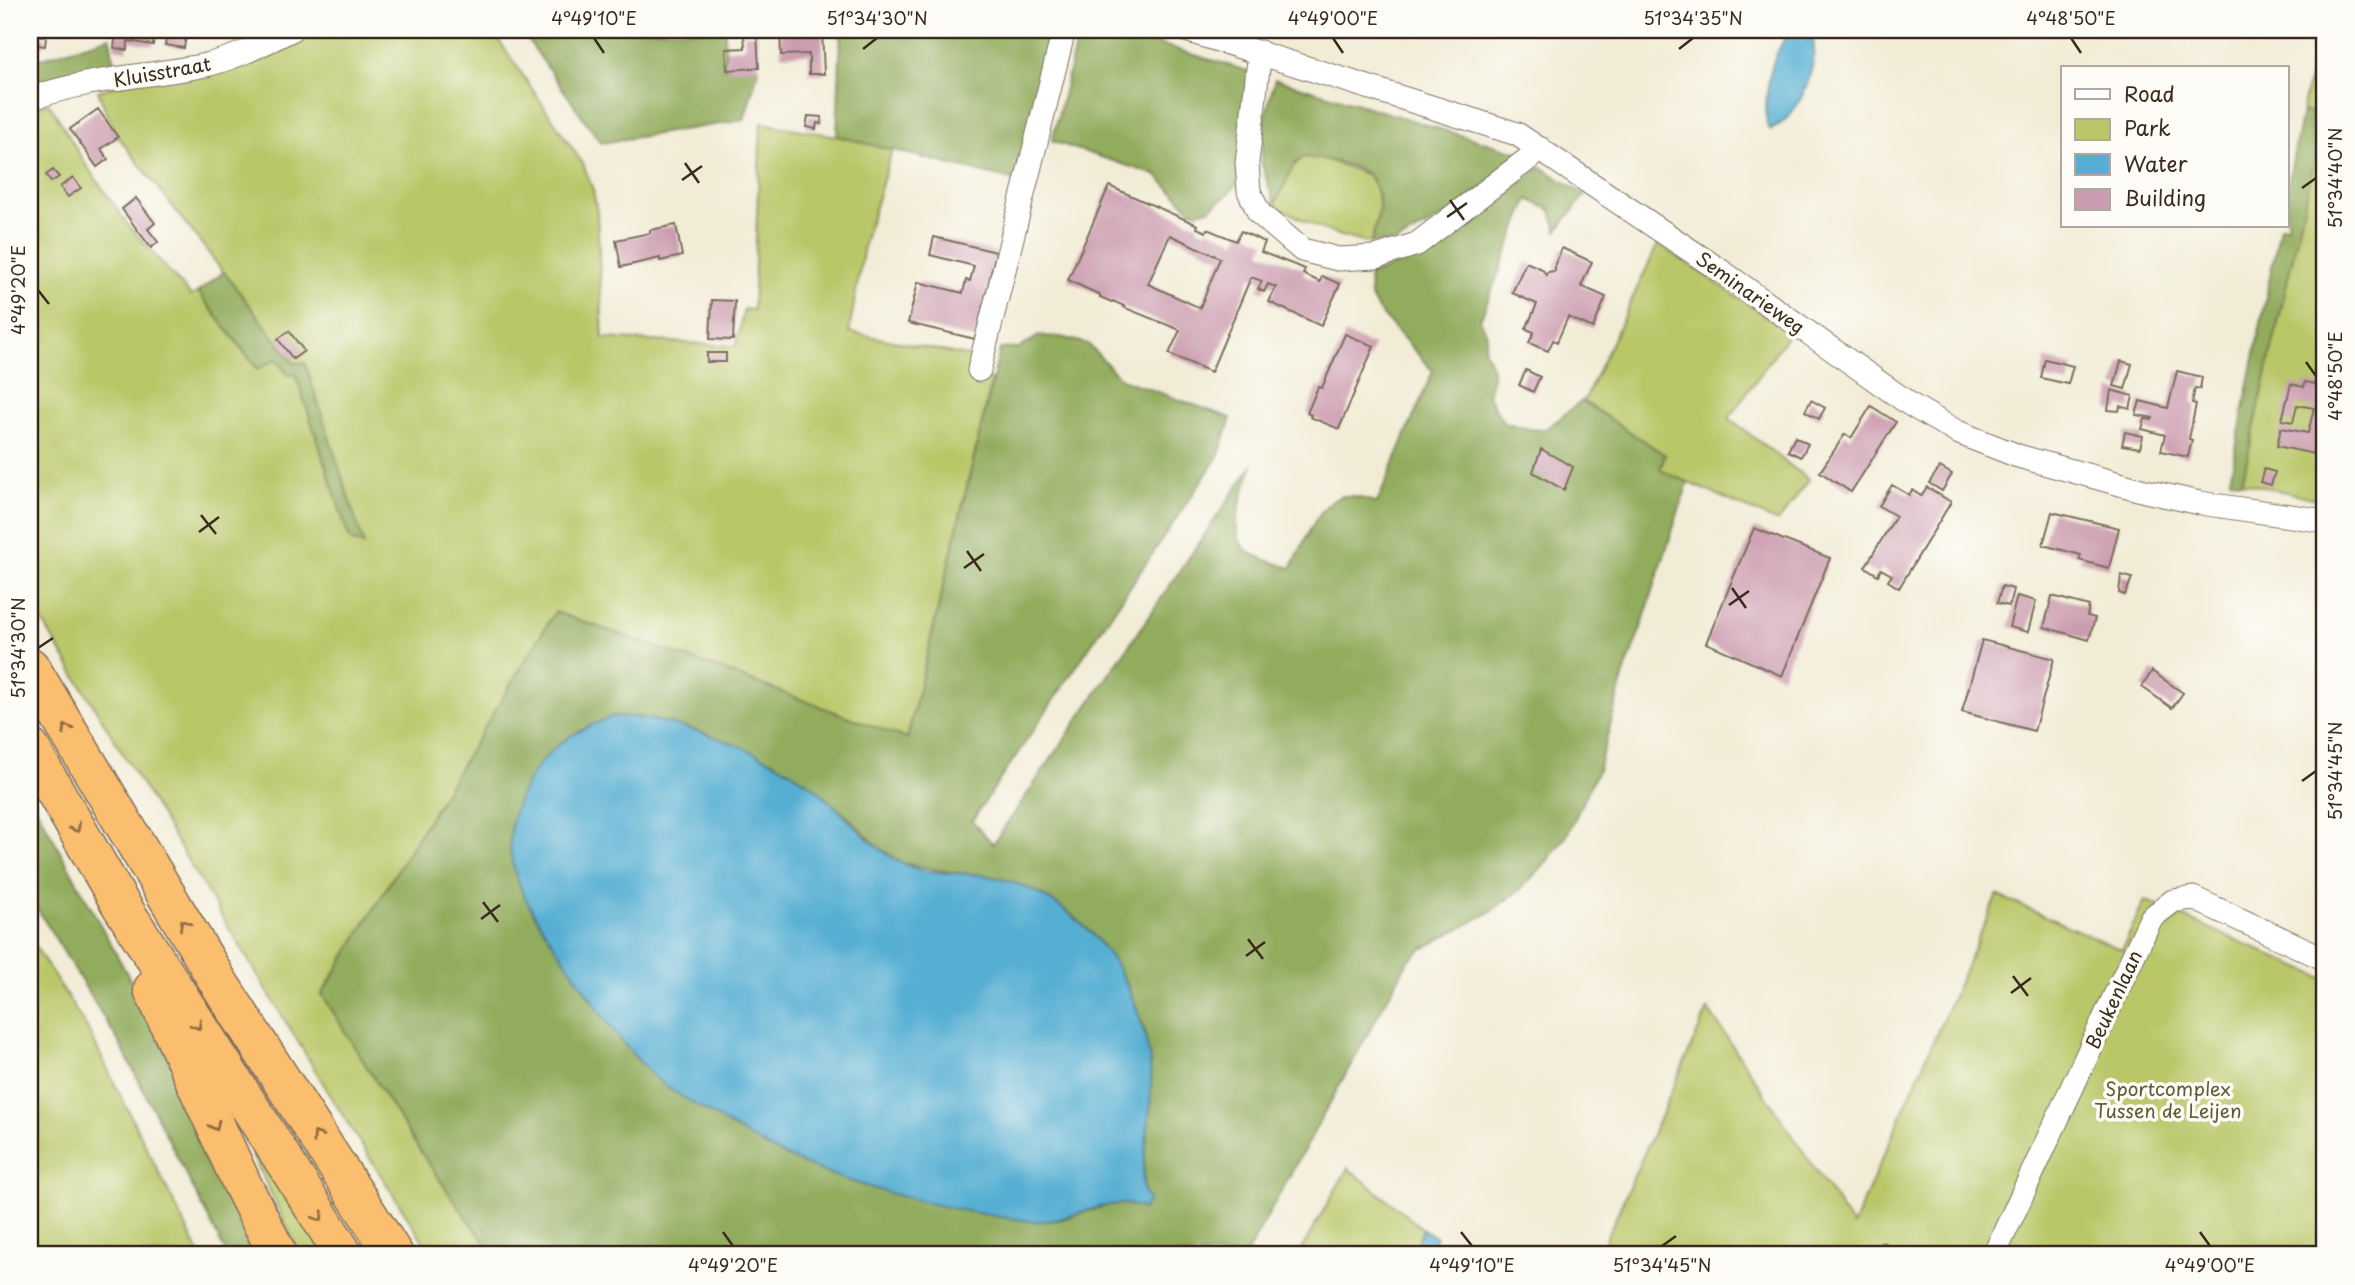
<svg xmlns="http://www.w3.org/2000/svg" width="2355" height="1285" font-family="'Playpen Sans',sans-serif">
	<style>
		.green { fill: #b9c769; stroke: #7a7844; stroke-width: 2 }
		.forest { fill: #92ac5d; stroke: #666b3e; stroke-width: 2; fill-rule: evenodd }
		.water { fill: #56afd3; stroke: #486c78; stroke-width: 2 }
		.building { fill: #cb9baf; fill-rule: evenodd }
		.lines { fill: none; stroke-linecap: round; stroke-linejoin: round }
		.lane-casing { stroke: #7b6e5e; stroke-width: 13 }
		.street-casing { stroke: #7b6e5e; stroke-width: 25 }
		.highway-casing { stroke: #7b6e5e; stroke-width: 41 }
		.lane { stroke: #fff; stroke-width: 10 }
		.street { stroke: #fff; stroke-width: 23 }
		.highway { stroke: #fbbd6e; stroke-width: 38 }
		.oneway { stroke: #916c42 }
		.ticks { fill: none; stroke: #3b2a1e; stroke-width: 2.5 }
		.labels { text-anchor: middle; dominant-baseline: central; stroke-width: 7; stroke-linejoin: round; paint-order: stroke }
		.street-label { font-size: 19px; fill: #3b2a1e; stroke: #fdfcf7 }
		.park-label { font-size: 19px; fill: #615934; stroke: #fdfcf7 }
		.neatline { fill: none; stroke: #3b2a1e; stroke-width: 2.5 }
		.ticks-label { font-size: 18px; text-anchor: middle; fill: #3b2a1e }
	</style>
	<rect width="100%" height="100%" fill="#fdfcf7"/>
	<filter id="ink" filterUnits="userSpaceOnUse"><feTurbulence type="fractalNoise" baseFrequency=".0143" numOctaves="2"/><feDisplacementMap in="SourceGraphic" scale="14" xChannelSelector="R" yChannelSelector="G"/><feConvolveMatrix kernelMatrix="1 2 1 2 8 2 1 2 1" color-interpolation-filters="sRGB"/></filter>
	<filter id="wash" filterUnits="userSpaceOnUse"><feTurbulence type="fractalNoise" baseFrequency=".00686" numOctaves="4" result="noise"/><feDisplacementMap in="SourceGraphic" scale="28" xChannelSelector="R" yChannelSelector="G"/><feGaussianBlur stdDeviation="1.57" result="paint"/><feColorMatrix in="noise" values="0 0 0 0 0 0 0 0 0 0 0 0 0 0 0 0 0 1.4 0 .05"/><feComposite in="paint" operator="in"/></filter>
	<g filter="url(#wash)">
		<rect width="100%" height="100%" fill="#f2ecd6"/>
		<!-- green -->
		<path class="green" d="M299 30H492L583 164 593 190 597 212 603 338 736 346 744 309 753 310 761 123 837 136 892 150 865 240 849 332 977 358 973 375 992 380 907 739 722 670 555 612 322 994C377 1083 430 1173 495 1255H432L348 1124 30 601V110L49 103 86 165 129 226 191 296 198 292 257 369 276 359 288 375H296L350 540 305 363H294L113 130 98 91Z
			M2308 84 2325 86V501L2242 482 2322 127 2323 117 2302 111Z
			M1303 157 1322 158 1368 175 1375 187 1380 207 1371 243C1335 238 1306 222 1275 205L1293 166Z
			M1658 244 1790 332 1729 418 1809 480 1778 522 1660 470 1665 455 1582 401 1585 399Z
			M1997 895 2122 950 2145 900 2325 979V1255H1599L1708 1009 1853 1226Z
			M30 938 88 1030 200 1255H30Z
			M219 1087 331 1255H301Z
			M1348 1168 1428 1233 1418 1255H1298Z"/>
		<!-- forest -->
		<path class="forest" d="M521 30H725V68H759L744 120 601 143Z
			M841 30H1057L1020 182 837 136Z
			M1079 30H1113L1254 73 1240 176 1236 186 1225 197 1209 209 1198 212 1191 210 1156 175 1052 141Z
			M2318 30H2325V86L2308 84Z
			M110 37 114 65 81 71 30 87V62Z
			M1275 79 1523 154 1450 213 1397 242 1371 243C1374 232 1380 217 1379 205 1379 196 1375 181 1367 174 1352 163 1321 158 1303 157L1293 166 1275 205 1261 162 1265 117Z
			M2302 111 2323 117 2322 127 2242 482 2230 479 2280 226H2287V190Z
			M1541 167 1585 195 1557 231 1551 210 1528 199 1480 320 1487 334 1484 350C1496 369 1493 375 1488 396L1503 422C1515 425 1533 432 1544 429 1553 426 1571 408 1582 401L1665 455 1660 470 1688 482 1642 625 1624 674 1598 770 1567 835 1543 866 1520 890 1490 912 1422 949 1408 961 1246 1255H495C430 1173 377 1083 322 994L555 612 722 670 907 739 1000 349 1019 348 1039 336 1061 337 1088 344 1121 379 1231 418 1219 455 972 821 993 844 1253 464C1246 488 1223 535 1249 552 1261 560 1278 563 1291 568 1303 548 1316 505 1340 497 1352 493 1366 500 1377 503L1433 371 1379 311 1370 296 1369 275C1435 254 1488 208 1541 167ZM614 716 637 717 670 723 843 812 879 848 902 863 955 873 1049 899 1077 919 1102 945 1127 985 1145 1031 1144 1191 1148 1200 1132 1204 1119 1202 1059 1220 1033 1221 928 1202 829 1172 597 1008 529 904Z
			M224 272 294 363H305L364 545 350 540 296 375H288L276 359 258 369 198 292Z
			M30 796 144 1005 263 1255H227L120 1044 30 897Z"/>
		<!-- water -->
		<path class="water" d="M1793 30 1809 31C1811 36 1814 42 1814 47 1814 77 1798 116 1771 130L1767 126C1764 94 1769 53 1793 30Z
			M614 716C676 718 767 750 816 789 844 812 867 844 900 862 925 876 960 871 988 876 1049 887 1103 932 1128 988 1142 1018 1151 1051 1151 1085 1151 1108 1148 1131 1145 1154 1144 1165 1141 1180 1144 1191 1144 1192 1148 1199 1149 1200L1143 1209C1108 1192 1071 1225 1031 1221 951 1212 854 1188 781 1154 756 1142 731 1127 708 1112 690 1101 670 1091 655 1077 619 1044 592 1000 565 960 540 924 508 882 510 837 511 804 532 766 558 745 574 732 595 723 614 716Z
			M1423 1229 1436 1237 1428 1255H1411Z"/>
		<g id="blocks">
			<!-- building -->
			<path class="building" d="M111 30H155L153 45 128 41 127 50 114 48 116 32Z
				M168 30H187L184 48 165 45Z
				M780 30H822L824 74H809V54L781 55Z
				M744 34H757L759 68 727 70 726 49 745 48Z
				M34 35 46 37 45 46 32 44Z
				M98 109 118 137 101 149 108 159 97 167 70 129Z
				M808 116 822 117 821 124 817 123 816 129 806 127Z
				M53 170 59 177 51 182 46 175Z
				M73 177 81 188 68 197 60 187Z
				M1109 186 1198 225 1197 228 1206 232 1207 229 1236 241 1241 231 1265 242 1261 252 1305 269 1303 274 1320 282 1322 276 1340 284 1321 326 1269 302 1276 287 1268 284 1264 292 1258 289 1262 281 1251 277 1211 372 1169 354 1180 330 1123 307 1124 306 1113 301 1112 302 1100 297V295L1068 280ZM1170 235 1220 258 1200 308 1148 284Z
				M136 198 155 223 148 229 158 242 151 248 122 209Z
				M676 225 682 256 660 261V258L621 267 616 240 650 233V230Z
				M934 237 996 252 975 339 908 323 918 282 963 293 966 280 970 281 974 266 930 255Z
				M1562 248 1592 262 1581 286 1606 297 1593 328 1568 317 1557 342 1553 340 1548 351 1529 343 1534 332 1526 329 1537 304 1512 293 1526 262 1542 269 1546 275 1547 272 1555 271V264Z
				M712 300 735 301 733 340 710 339Z
				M289 331 304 351 293 359 278 339Z
				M1345 334 1374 346 1339 429 1310 417 1311 415 1307 413 1318 387 1322 388Z
				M707 353H726V362H707Z
				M2045 359 2073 366 2068 384 2041 378Z
				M2121 361 2132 364 2125 389 2114 386Z
				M1526 370 1540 377 1533 392 1519 385Z
				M2177 371 2202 377 2200 389 2195 388 2192 403 2196 404 2189 439 2192 440 2188 457 2161 451 2165 435 2142 429 2145 419 2152 420 2153 418 2136 415 2140 401 2168 408Z
				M2305 382 2325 386V444L2323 456 2277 446 2281 428 2308 433 2314 408 2297 405 2293 422 2282 420 2291 384 2304 387Z
				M2111 390 2133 396 2130 409 2120 406 2119 411 2108 410Z
				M1811 400 1825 408 1819 419 1805 411Z
				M1871 406 1896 422 1851 492 1820 472 1845 434 1851 438Z
				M2125 432 2143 436 2140 448 2122 445Z
				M1795 437 1808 444 1801 457 1788 451Z
				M1541 449 1573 467 1564 490 1533 472Z
				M1940 467 1952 474 1942 491 1929 483Z
				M2264 469 2275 472 2271 485 2260 482Z
				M1892 485 1909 495 1912 490 1921 496 1927 487 1951 502 1899 588 1888 581 1892 575 1881 569 1878 575 1865 567 1896 516 1879 506Z
				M2052 512 2119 528 2109 568 2079 560 2081 555 2043 545Z
				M1754 528 1830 558 1782 676 1706 643Z
				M2121 575 2132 578 2125 595 2119 593Z
				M2002 586 2013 589 2009 606 1997 603Z
				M2017 596 2036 601 2028 632 2009 627Z
				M2052 596 2089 606 2087 616 2095 618 2089 640 2044 627Z
				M1982 640 2054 659 2034 731 1962 712Z
				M2152 671 2183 693 2172 708 2142 687Z"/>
		</g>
	</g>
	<g filter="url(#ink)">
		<use href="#blocks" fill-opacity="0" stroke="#7b6e5e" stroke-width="2"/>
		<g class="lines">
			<!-- lane casing -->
			<g class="lane-casing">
				<path id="lane" d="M1880 1255 1883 1248"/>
			</g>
			<!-- street casing -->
			<g class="street-casing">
				<path id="street" d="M1186 30 1517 134 1721 271 1911 405 1957 432 2018 456 2145 491 2200 503 2325 521
					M1260 52 1247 163 1249 191 1259 213 1302 250 1338 259 1376 257 1417 244 1541 149
					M30 99C86 78 147 77 206 65 236 58 263 44 291 30
					M979 370 1064 30
					M1994 1255 2151 918 2173 901 2193 898 2325 959"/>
			</g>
			<!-- highway casing -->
			<g class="highway-casing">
				<path id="highway" d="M30 667 219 983 394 1255
					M30 748 121 905 344 1255
					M153 989 243 1186 278 1255"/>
			</g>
			<!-- lane -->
			<use href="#lane" class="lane"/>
			<!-- street -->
			<use href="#street" class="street"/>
			<!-- highway -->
			<use href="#highway" class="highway"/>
		</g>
		<!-- one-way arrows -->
		<defs><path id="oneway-chevron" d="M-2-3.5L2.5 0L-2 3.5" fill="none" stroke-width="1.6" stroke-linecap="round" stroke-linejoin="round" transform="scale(1.75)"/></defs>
		<g class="oneway">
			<use href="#oneway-chevron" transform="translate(67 729) rotate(-121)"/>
			<use href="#oneway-chevron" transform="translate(76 828) rotate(60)"/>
			<use href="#oneway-chevron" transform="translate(184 924) rotate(-121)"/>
			<use href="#oneway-chevron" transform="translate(197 1025) rotate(58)"/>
			<use href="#oneway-chevron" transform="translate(215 1126) rotate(65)"/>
			<use href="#oneway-chevron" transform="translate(317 1136) rotate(-123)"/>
			<use href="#oneway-chevron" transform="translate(319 1217) rotate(58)"/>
		</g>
	</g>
	<!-- ticks -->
	<path class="ticks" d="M594 38 604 53M1333 38 1343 53M2071 38 2081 53M863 49 877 38M1679 49 1693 38M685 163 699 183M682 180 702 166M2302 188 2316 178M1450 200 1464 220M1447 217 1467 203M38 290 49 304M2306 362 2316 376M201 515 216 534M199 532 219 517M967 551 981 571M964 568 984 554M1732 588 1746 608M1729 605 1749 591M38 648 53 638M2302 781 2316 771M483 902 498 922M481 919 500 905M1248 939 1263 959M1246 956 1265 942M2013 976 2028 996M2011 993 2031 978M723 1232 733 1246M1461 1232 1472 1246M2200 1232 2210 1246M1662 1246 1676 1236"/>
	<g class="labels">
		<!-- street labels -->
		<g class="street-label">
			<text transform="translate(162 71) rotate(-10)">Kluisstraat</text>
			<text transform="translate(1751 292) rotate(35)">Seminarieweg</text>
			<text transform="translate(2113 999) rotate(-65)">Beukenlaan</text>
		</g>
		<!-- park labels -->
		<g class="park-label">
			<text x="2168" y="1088">Sportcomplex<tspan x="2168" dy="22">Tussen de Leijen</tspan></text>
		</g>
	</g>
	<!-- margin -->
	<rect width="2355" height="1285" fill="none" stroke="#fdfcf7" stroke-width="77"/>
	<!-- legend -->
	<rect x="2061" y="66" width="228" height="161" fill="#fdfcf7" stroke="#afa8a0" stroke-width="2"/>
	<rect x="2075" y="89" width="35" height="10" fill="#ffffff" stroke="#afa8a0" stroke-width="2"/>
	<text x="2124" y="102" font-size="21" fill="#3b2a1e">Road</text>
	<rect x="2075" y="119" width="35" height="21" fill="#b9c769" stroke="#afa8a0" stroke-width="2"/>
	<text x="2124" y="136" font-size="21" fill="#3b2a1e">Park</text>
	<rect x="2075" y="154" width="35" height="21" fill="#56afd3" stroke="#afa8a0" stroke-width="2"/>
	<text x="2124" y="172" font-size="21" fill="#3b2a1e">Water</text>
	<rect x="2075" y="189" width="35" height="21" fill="#cb9baf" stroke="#afa8a0" stroke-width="2"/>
	<text x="2124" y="206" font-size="21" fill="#3b2a1e">Building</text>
	<rect x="38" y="38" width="2278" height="1208" class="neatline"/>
	<g class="ticks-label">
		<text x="594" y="25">4°49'10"E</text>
		<text x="877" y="25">51°34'30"N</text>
		<text x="1333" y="25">4°49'00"E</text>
		<text x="1693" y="25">51°34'35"N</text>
		<text x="2071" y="25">4°48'50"E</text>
		<text transform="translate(2336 178) rotate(-90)" y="6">51°34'40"N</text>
		<text transform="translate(19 290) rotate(-90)" y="6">4°49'20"E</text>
		<text transform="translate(2336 376) rotate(-90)" y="6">4°48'50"E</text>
		<text transform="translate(19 648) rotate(-90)" y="6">51°34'30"N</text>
		<text transform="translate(2336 771) rotate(-90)" y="6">51°34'45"N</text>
		<text x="733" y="1272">4°49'20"E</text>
		<text x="1472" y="1272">4°49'10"E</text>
		<text x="1662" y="1272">51°34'45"N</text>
		<text x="2210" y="1272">4°49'00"E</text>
	</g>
</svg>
